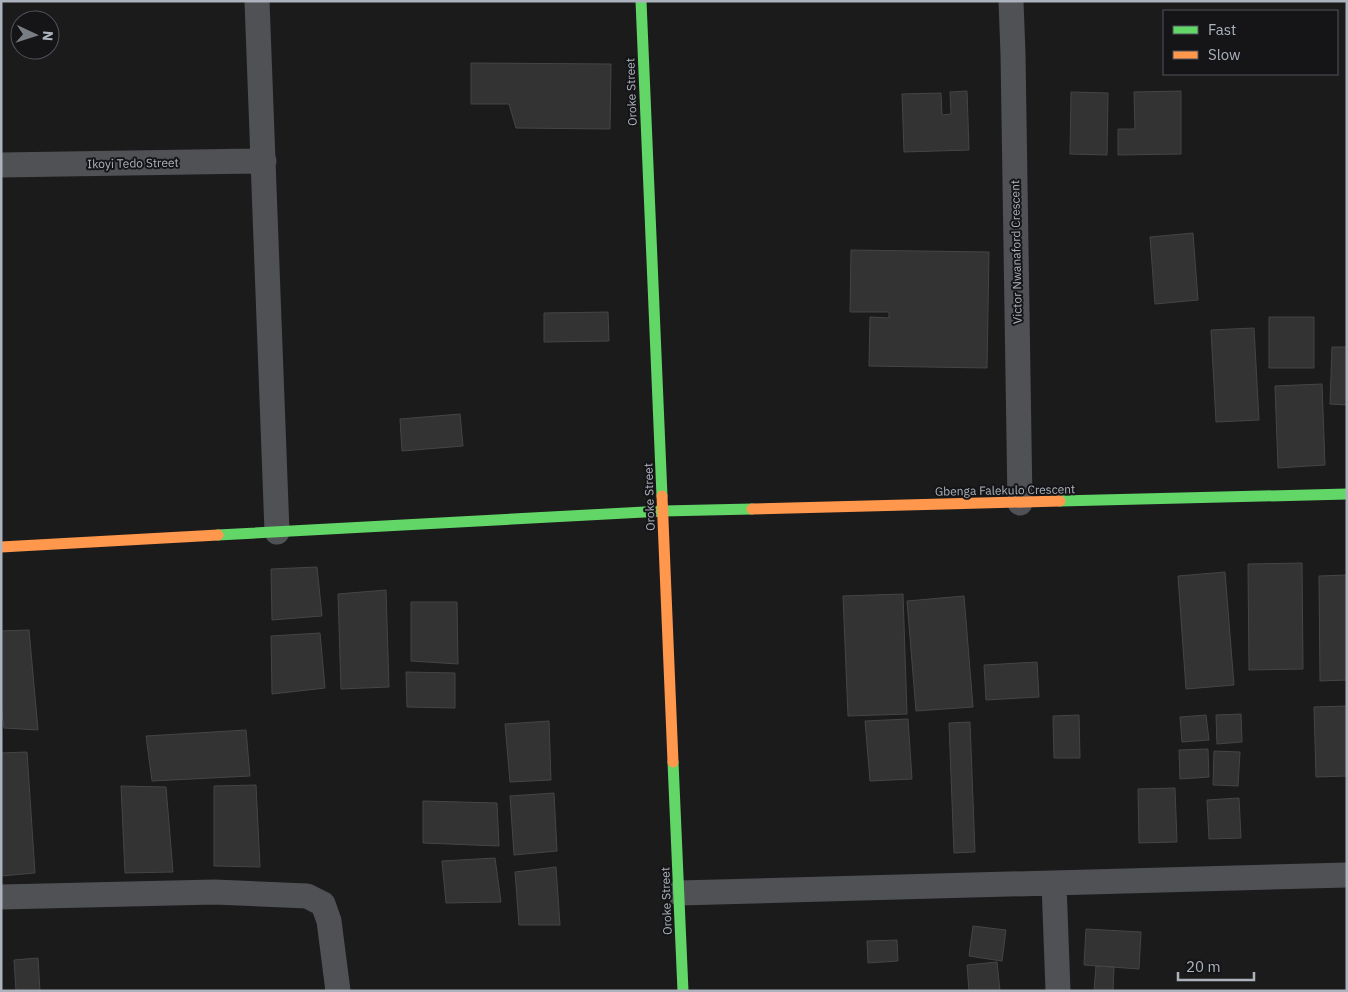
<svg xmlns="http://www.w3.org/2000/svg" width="1348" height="992" font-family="'IBM Plex Sans',sans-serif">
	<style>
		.building { fill: #333334; stroke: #444548 }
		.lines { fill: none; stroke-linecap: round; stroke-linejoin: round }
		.street { stroke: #4f5155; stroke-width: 25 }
		.fast { stroke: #63d668; stroke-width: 11 }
		.slow { stroke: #ff974d; stroke-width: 11 }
		.labels { text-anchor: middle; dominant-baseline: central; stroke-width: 4; stroke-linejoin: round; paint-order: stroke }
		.street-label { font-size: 12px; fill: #acb3bd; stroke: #151518 }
	</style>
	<rect width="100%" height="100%" fill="#1b1b1c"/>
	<!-- building -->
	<path class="building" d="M471 63 611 64 610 129 516 128 509 104H471Z
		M967 91 969 150 904 152 902 94 941 93 942 115 951 114 950 92Z
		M1181 91V154L1118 155V129H1135L1134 92Z
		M1071 92 1108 93 1107 155 1070 154Z
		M1193 233 1198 300 1155 304 1150 237Z
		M851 250 989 252 987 368 869 366 870 317 889 318V312H850Z
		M608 312 609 341 544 342V313Z
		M1269 317H1314V368H1269Z
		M1254 328 1259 420 1216 422 1211 330Z
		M1332 347H1347V405L1330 404Z
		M1322 384 1325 465 1278 468 1275 386Z
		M460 414 463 446 402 451 400 419Z
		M1302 563 1303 669 1249 670 1248 564Z
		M317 567 322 616 272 620 271 569Z
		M1225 572 1234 685 1186 689 1178 576Z
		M1347 575V680L1320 681 1319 576Z
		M386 590 389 687 341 689 338 594Z
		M903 594 907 714 848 716 843 596Z
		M964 596 973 707 916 711 907 601Z
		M411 602H457L458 664 411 661Z
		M29 630 38 730 4 728 1 703V631Z
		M320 633 325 688 272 694 271 636Z
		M1037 662 1039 697 986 700 984 665Z
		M406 672 455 673V708L407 707Z
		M1347 706V776L1316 777 1314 707Z
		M1241 714 1242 742 1217 744 1216 715Z
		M1079 715 1080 758H1054L1053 716Z
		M1206 715 1209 740 1182 742 1180 717Z
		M908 719 912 779 870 781 865 721Z
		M549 721 551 780 510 782 505 724Z
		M970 722 975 852 954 853 949 723Z
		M246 730 250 776 152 781 146 736Z
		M1208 749 1209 777 1180 779 1179 750Z
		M1214 751 1240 752 1238 786 1213 785Z
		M27 752 35 873 1 876V753Z
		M256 785 260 867 214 866V786Z
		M121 786 166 787 173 872 125 873Z
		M1175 788 1177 842 1139 843 1138 789Z
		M554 793 557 851 514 855 510 796Z
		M1239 798 1241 838 1209 839 1207 800Z
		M423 801 497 803 499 846 423 843Z
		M495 858 501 902 446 903 442 861Z
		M556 867 560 925H519L515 872Z
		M973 926 1006 930 1002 961 969 956Z
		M1086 929 1141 932 1139 969 1084 965Z
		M897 940 898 961 868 963 867 941Z
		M38 958 40 991H16L14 960Z
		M997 962 1000 991H969L967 965Z
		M1096 966 1114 967 1113 991H1094Z"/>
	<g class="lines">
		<!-- street -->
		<path class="street" d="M257 1 277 532
			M1011 1 1013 54 1020 503
			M1 165 264 161
			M1054 883 1058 991
			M679 893 1347 875
			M1 897 215 892 307 896 323 904 329 921 338 991"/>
		<!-- fast -->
		<path class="fast" d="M641 1 662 496
			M1060 501 1347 494
			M218 535 663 511 752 509
			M673 762 683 991"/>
		<!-- slow -->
		<path class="slow" d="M662 496 673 762
			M752 509 1060 501
			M1 547 218 535"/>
	</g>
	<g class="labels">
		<!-- street labels -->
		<g class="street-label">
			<text transform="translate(631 92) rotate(-92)">Oroke Street</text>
			<text transform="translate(133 163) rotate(-1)">Ikoyi Tedo Street</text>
			<text transform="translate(1016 252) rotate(-91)">Victor Nwanaford Crescent</text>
			<text transform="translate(1005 490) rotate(-1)">Gbenga Falekulo Crescent</text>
			<text transform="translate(649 497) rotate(-92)">Oroke Street</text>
			<text transform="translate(666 901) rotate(-92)">Oroke Street</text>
		</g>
	</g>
	<!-- border -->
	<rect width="1348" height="992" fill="none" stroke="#acb3bd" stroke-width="5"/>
	<!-- legend -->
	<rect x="1163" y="10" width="175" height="65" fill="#151518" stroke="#51545a"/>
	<rect x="1173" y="26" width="25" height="8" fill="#63d668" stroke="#51545a"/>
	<text x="1208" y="35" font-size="15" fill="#acb3bd">Fast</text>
	<rect x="1173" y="51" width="25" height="8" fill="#ff974d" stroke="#51545a"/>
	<text x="1208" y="60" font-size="15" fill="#acb3bd">Slow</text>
	<!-- north arrow -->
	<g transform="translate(35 35) rotate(94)"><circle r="24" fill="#151518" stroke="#51545a"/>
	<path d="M0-4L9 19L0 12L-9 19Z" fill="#797e85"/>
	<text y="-8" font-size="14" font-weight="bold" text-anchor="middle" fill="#acb3bd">N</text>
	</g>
	<!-- scale -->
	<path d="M1178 972v8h76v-8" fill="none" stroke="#acb3bd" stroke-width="2.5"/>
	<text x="1186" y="972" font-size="15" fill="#acb3bd" stroke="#151518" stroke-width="4" paint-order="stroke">20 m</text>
</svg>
